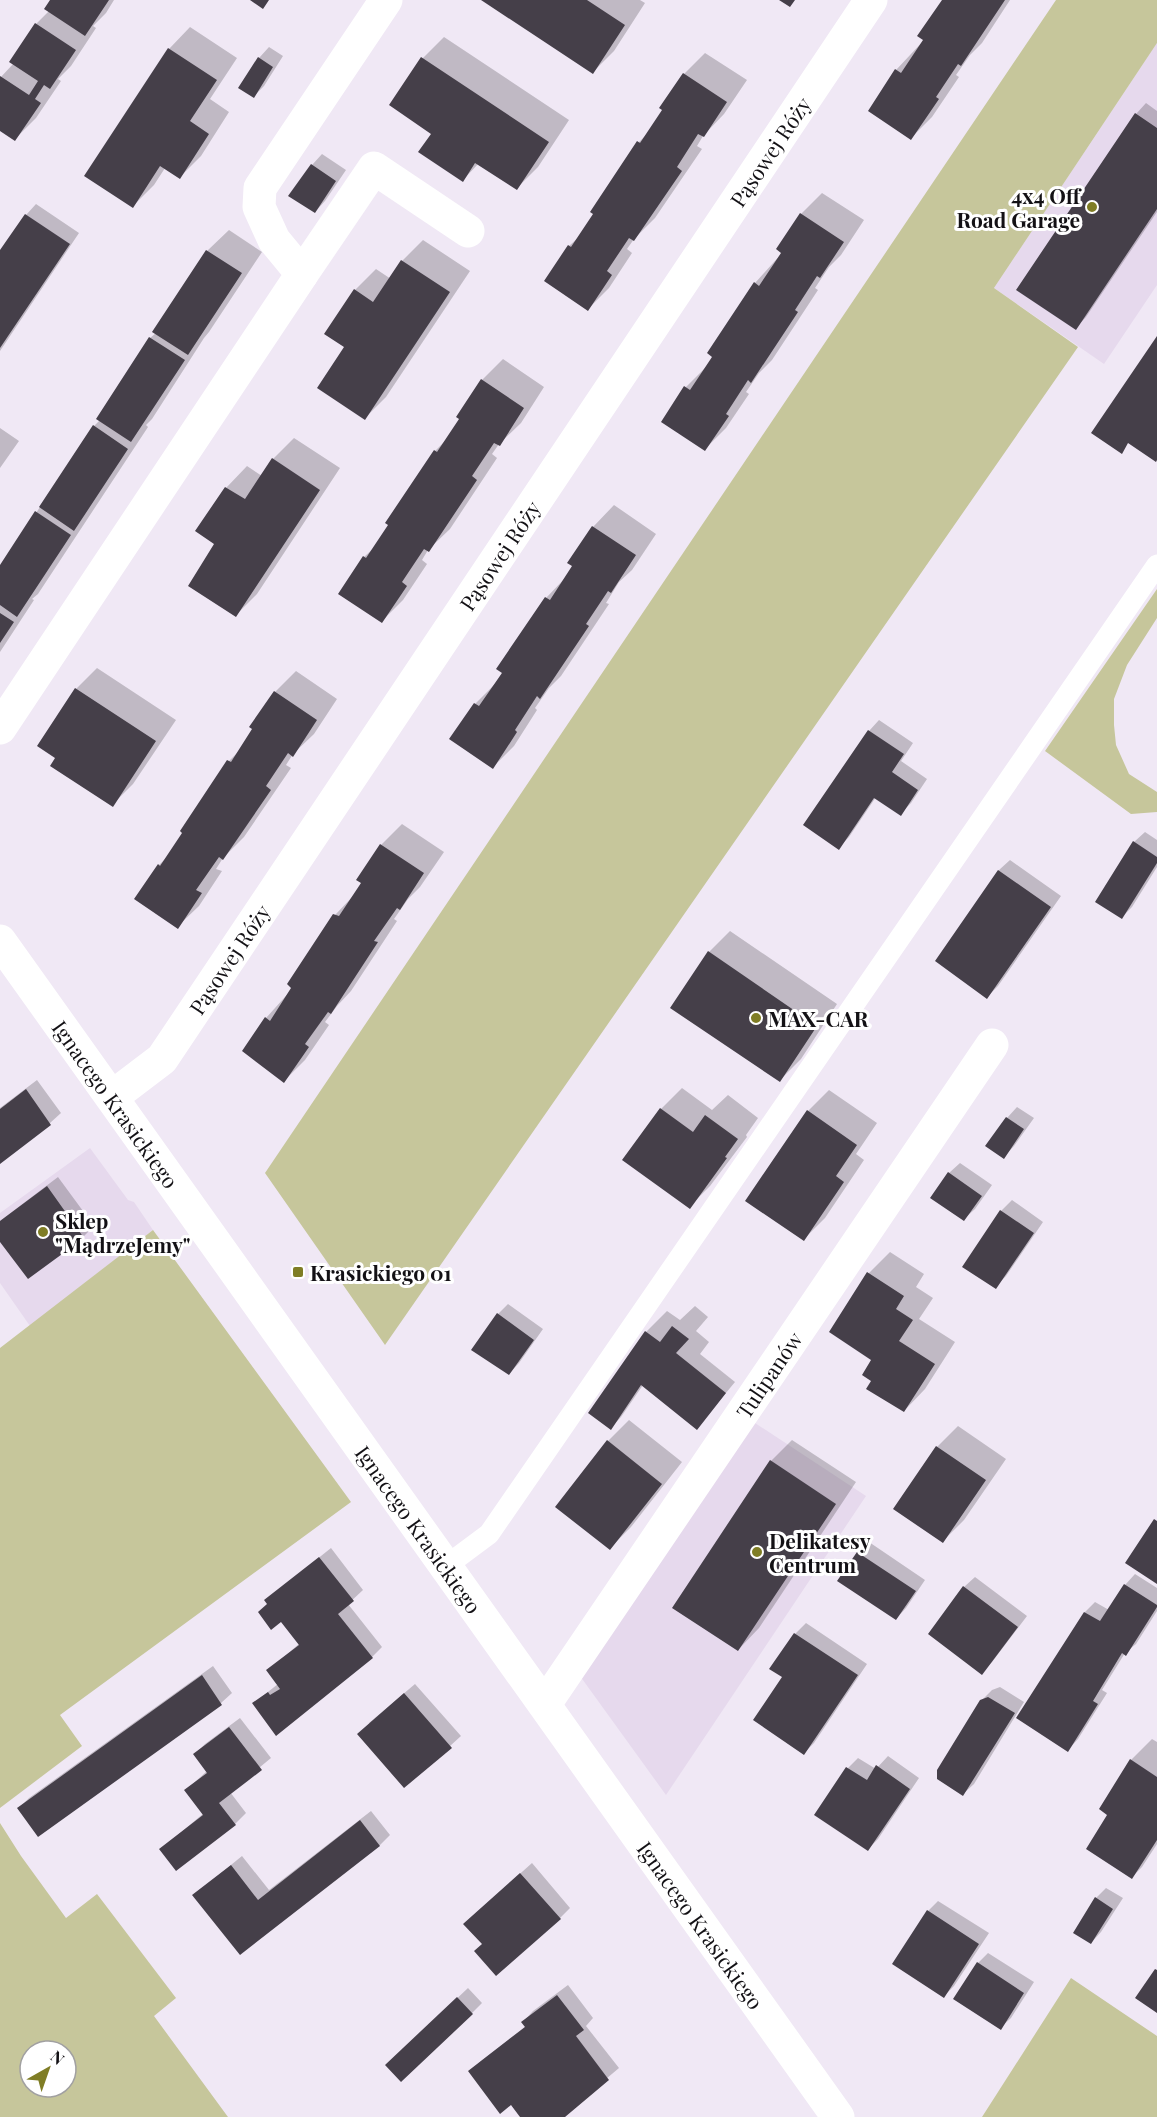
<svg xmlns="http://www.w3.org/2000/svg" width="1157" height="2117" font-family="'Playfair Display',serif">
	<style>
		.built { fill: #e6d9ed }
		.green { fill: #c6c69b; fill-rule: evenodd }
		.shadow { fill: #0003 }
		.building { fill: #453f49 }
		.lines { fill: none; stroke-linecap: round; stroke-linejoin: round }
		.service { stroke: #fff; stroke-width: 21 }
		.minor { stroke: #fff; stroke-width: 33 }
		.tertiary { stroke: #fff; stroke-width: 33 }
		.poi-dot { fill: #7f7d25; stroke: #fff; stroke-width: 2 }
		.labels { text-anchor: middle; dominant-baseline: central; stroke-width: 6; stroke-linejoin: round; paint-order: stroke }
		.street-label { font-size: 21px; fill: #131115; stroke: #fff }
		.poi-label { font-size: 21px; font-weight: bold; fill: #131115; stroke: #fff; text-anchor: start }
	</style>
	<rect width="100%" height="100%" fill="#f0e8f5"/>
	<!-- built -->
	<path class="built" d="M1157 43V285L1104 364 994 288Z
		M90 1148 128 1200 134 1202 153 1230 30 1326 0 1283V1213Z
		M752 1421 866 1496 666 1795 580 1676Z"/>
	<!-- green -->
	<path class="green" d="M1056 0H1157V43L994 288 1078 347 385 1345 265 1173Z
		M1157 589V618L1127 665 1114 699V725L1116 745 1129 774 1157 792V812L1131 814 1045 751Z
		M153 1230 351 1502 60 1715 82 1746 0 1808V1348Z
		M0 1823 21 1856 66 1918 97 1894 176 1998 154 2016 228 2117H0ZM30 2051H66V2087H30Z
		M1071 1978 1157 2036V2117H982Z"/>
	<!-- shadow -->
	<path class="shadow" d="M51 0H114L106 13 93 26 96 28 71 66 58 79 61 81 36 118 15 139 0 129V78L14 63 36 24 49 11Z
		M483 0H640L645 3 614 51 593 72Z
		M943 0H1010L982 43 970 55 956 75 959 77 932 117 911 138 896 70 925 39Z
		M190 27 237 58 210 99 229 112 201 156 180 177 165 168 154 185 133 206 86 176 169 49Z
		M444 37 569 120 538 167 517 188 479 163 463 180 433 134 391 105 423 58Z
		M269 47 283 56 264 86 254 96 240 88 259 58Z
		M705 53 747 80 724 114 703 136 697 146 702 149 655 218 634 239 627 249 632 253 609 288 588 309 569 246 582 234 639 142 651 130 665 109 662 108 684 74Z
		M1146 103 1157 111V212L1086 317 1076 328 1136 114Z
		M322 154 346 170 325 201 315 212 290 196 312 165Z
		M822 193 864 220 841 255 829 267 815 288 818 290 772 360 759 373 746 392 749 394 726 428 705 449 686 387 707 366 755 283 783 252 801 214Z
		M36 204 79 233 0 351V253L26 215Z
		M229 230 262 252 209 332 204 338 152 419 146 425 148 427 38 594 32 599 34 600 0 652V567L94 426 100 420 150 338 156 333 207 251Z
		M423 240 470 271 386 397 365 418 346 346 355 290 376 269 391 279 402 261Z
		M503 359 544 387 521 423 499 444 492 454 497 458 450 529 428 550 422 560 427 564 403 600 382 621 364 557 377 545 435 451 447 439 461 418 482 380Z
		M0 428 19 441 0 468Z
		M294 438 340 468 257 594 236 615 216 544 226 488 247 466 262 476 273 459Z
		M614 505 656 534 632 570 619 582 606 603 609 604 561 676 549 688 535 708 537 710 514 746 493 767 475 704 496 683 546 598 567 576 574 566 569 563 593 527Z
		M97 668 176 720 133 784 112 805 76 689Z
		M296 671 337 699 314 734 293 754 286 765 291 768 244 837 223 858 216 869 222 871 199 906 177 927 136 899 159 865 171 853 229 761 241 749 275 692Z
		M879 720 913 743 901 761 927 779 911 803 900 814 876 797 849 837 838 848 869 731Z
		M402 824 444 852 420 887 408 899 394 919 397 921 351 991 337 1006 325 1022 329 1025 305 1060 284 1081 266 1018 293 988 289 984 335 915 356 893 381 845Z
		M1145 832 1157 840V867L1132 907 1122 917 1134 842Z
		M1010 860 1061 896 998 986 987 997 937 961 999 870Z
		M730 931 837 1004 801 1059 780 1080 709 952Z
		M37 1080 61 1113 50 1123 0 1162V1108Z
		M682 1088 712 1110 728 1095 758 1118 746 1135 747 1137 710 1186 689 1207 661 1109Z
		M829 1090 877 1123 856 1154 864 1160 825 1218 804 1239 808 1111Z
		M1017 1107 1034 1118 1014 1146 1004 1157 1007 1118Z
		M960 1163 992 1185 975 1209 964 1219 949 1173Z
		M58 1177 94 1226 83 1237 28 1277 0 1239V1221Z
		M1012 1200 1043 1222 1006 1276 995 1287 964 1266 1001 1211Z
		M890 1252 924 1274 916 1287 933 1298 919 1319 955 1342 925 1389 904 1411 874 1381 873 1359 831 1332 869 1273Z
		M508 1304 543 1329 519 1363 509 1374 498 1314Z
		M695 1306 708 1317 696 1331 709 1342 700 1354 735 1382 697 1428 643 1385 621 1417 611 1428 646 1332 667 1311 680 1320Z
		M629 1420 682 1462 631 1527 610 1548 608 1441Z
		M958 1426 1006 1459 964 1520 943 1541 937 1447Z
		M792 1440 856 1482 759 1628 738 1650 771 1461Z
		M869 1542 925 1580 906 1608 896 1619 840 1581 859 1553Z
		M331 1548 363 1590 348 1604 382 1647 372 1657 254 1703 278 1684 268 1671 300 1643 266 1600Z
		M1135 1574 1157 1588V1611L1136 1644 1125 1653 1102 1690 1107 1693 1078 1739 1068 1750 1085 1612 1095 1602 1109 1610 1125 1585Z
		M975 1577 1027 1616 992 1662 982 1673 964 1587Z
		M806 1623 867 1664 814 1743 804 1753 784 1677 771 1669 795 1634Z
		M213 1666 232 1693 221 1703 38 1835 19 1808 29 1798Z
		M415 1684 461 1736 450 1746 369 1723Z
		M1000 1687 1024 1702 974 1784 963 1794 981 1701 992 1690Z
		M240 1718 271 1758 230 1792 246 1813 235 1824 176 1869 161 1849 204 1813 186 1790 207 1771 195 1754 205 1744Z
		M1152 1739 1157 1742V1844L1142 1867 1132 1877 1108 1816 1131 1760Z
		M888 1756 919 1778 878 1839 868 1849 848 1768 858 1758 876 1769Z
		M371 1811 390 1835 380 1845 240 1953 194 1895 242 1856 269 1890Z
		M532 1863 570 1908 560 1918 483 1943 476 1913Z
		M1106 1888 1123 1898 1101 1932 1091 1943 1096 1898Z
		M938 1901 989 1933 954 1986 944 1996 928 1911Z
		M988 1953 1034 1982 1011 2018 1000 2028 978 1963Z
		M568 1985 593 2018 586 2026 619 2068 561 2117H522L512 2103 470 2071 481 2061 526 2026 523 2022 533 2011Z
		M468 1988 482 2003 472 2013 397 2055Z"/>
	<!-- building -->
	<path class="building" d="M50 0H109L85 36 44 9Z
		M250 0H269L263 9Z
		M481 0H587L625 25 593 74Z
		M779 0H795L790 7Z
		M942 0H1005L961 66 958 64 936 97 939 99 911 140 868 111 895 69 901 73 923 40 917 36Z
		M35 23 76 50 50 89 44 85 35 99 41 103 15 141 0 131V76L29 95 38 81 9 62Z
		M168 48 217 80 190 121 209 134 180 179 160 166 133 208 84 176Z
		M258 57 273 67 254 98 238 88Z
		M421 57 549 142 517 190 475 163 463 182 418 152 431 134 389 105Z
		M683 73 727 102 704 137 698 134 677 167 682 171 634 241 629 238 607 271 612 275 588 311 544 281 568 245 571 247 593 214 590 212 637 141 640 143 662 110 659 108Z
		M1135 113 1157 128V209L1076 330 1016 290Z
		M311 164 336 181 315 213 288 196Z
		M800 213 844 242 820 278 817 276 795 310 798 312 751 383 748 380 726 414 729 416 705 451 661 422 684 386 690 390 712 357 707 353 754 282 759 286 781 253 776 249Z
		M25 214 70 244 0 348V250Z
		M206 250 242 273 188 355 152 332Z
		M401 260 450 292 365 420 317 388 344 347 324 334 354 289 373 302Z
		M1157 336V460L1156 462 1128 443 1122 454 1091 433Z
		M149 337 185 360 131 442 96 419Z
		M481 379 524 408 500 446 494 443 472 476 477 480 429 552 424 549 402 582 407 586 382 623 338 594 363 556 366 558 388 525 385 523 434 450 437 452 459 419 456 417Z
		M93 425 128 449 74 531 39 507Z
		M272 458 320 490 236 617 188 586 214 544 195 531 225 487 245 499Z
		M35 511 71 535 17 617 0 605V565Z
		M592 526 636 555 611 593 608 591 586 624 589 626 540 699 537 696 515 730 517 732 493 769 449 739 474 703 479 706 502 673 496 669 545 597 550 600 572 566 567 563Z
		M0 613 14 622 0 643Z
		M75 688 156 741 113 807 50 766 55 758 37 746Z
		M274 691 317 720 293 757 288 753 266 786 271 790 223 860 219 857 196 890 202 893 178 929 134 899 158 864 160 866 182 833 180 831 227 760 231 762 252 729 249 727Z
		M868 730 904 754 892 772 918 790 901 816 874 798 839 850 803 825Z
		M1133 841 1157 857V863L1122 919 1095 902Z
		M380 844 424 873 400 910 397 908 374 941 378 942 331 1014 328 1012 305 1044 309 1047 284 1083 242 1051 265 1017 270 1021 291 988 287 984 333 914 339 916 361 883 356 880Z
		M998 870 1051 907 987 999 935 961Z
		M708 951 817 1026 780 1082 670 1008Z
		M26 1089 51 1125 0 1164V1109Z
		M660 1108 693 1132 705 1115 738 1139 725 1157 727 1158 690 1209 622 1160Z
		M807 1110 857 1145 836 1176 844 1182 804 1241 745 1201Z
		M1006 1117 1024 1129 1004 1159 985 1146Z
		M948 1172 982 1196 964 1221 930 1198Z
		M47 1186 84 1238 28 1279 0 1242V1221Z
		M1000 1210 1034 1233 996 1289 962 1267Z
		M867 1272 904 1296 896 1309 913 1320 899 1341 935 1364 904 1412 866 1389 871 1381 862 1375 871 1360 829 1332Z
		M497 1313 534 1340 509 1375 471 1350Z
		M672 1326 689 1339 676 1353 726 1393 697 1430 641 1385 611 1430 588 1413 645 1331 660 1342Z
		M607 1440 662 1484 610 1550 555 1507Z
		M936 1446 986 1480 943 1543 893 1509Z
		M770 1460 836 1504 738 1651 672 1608Z
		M1154 1519 1157 1521V1584L1125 1563Z
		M857 1552 916 1591 896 1620 837 1581Z
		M319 1557 354 1601 338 1614 373 1658 276 1736 252 1703 268 1692 270 1695 280 1689 266 1670 299 1645 281 1622 271 1630 258 1612 267 1604 264 1600Z
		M1124 1584 1157 1605V1607L1126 1656 1122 1653 1093 1701 1098 1704 1068 1752 1016 1718 1084 1612 1100 1621Z
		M963 1586 1018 1627 982 1675 928 1634Z
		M794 1633 858 1675 804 1755 753 1720 782 1677 769 1669Z
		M202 1675 222 1705 38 1837 17 1808Z
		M404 1693 452 1748 404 1788 357 1734Z
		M988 1697 1015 1713 963 1796 937 1779V1770L980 1700Z
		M229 1727 262 1770 219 1803 236 1825 176 1871 159 1849 203 1815 184 1790 207 1773 193 1754Z
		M1130 1759 1157 1777V1840L1132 1879 1086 1849 1107 1815 1099 1809Z
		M876 1765 910 1789 868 1851 814 1815 846 1767 867 1780Z
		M360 1820 380 1846 240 1955 192 1895 231 1865 258 1900Z
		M520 1873 561 1919 496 1976 474 1951 482 1944 463 1924Z
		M1095 1897 1113 1909 1091 1944 1073 1933Z
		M927 1910 979 1944 944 1998 892 1964Z
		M977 1962 1024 1993 1001 2030 953 1999Z
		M1155 1969 1157 1970V2013L1135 1998Z
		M557 1995 584 2030 576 2036 609 2080 565 2117H520L511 2105 500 2114 468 2071 525 2027 521 2022Z
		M457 1997 473 2014 401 2082 385 2065Z"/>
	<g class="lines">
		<!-- service -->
		<path class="service" d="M446 1566 489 1534 1157 565"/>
		<!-- minor -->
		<g class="minor">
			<path d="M302 274 374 168 468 231"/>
			<path d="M0 728 302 274 274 240 259 207 260 188 386 0"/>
			<path id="s1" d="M112 1097 162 1059 871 0"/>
			<path id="s2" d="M545 1704 992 1045"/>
		</g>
		<!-- tertiary -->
		<path class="tertiary" id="s3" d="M0 941 838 2117"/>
	</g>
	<!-- markers -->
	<g class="poi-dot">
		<circle cx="1092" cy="207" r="6"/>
		<circle cx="756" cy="1018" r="6"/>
		<circle cx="43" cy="1232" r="6"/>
		<rect x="292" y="1266" width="12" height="12" rx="3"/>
		<circle cx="757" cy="1552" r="6"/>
	</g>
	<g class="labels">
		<!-- street labels -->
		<g class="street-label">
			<text stroke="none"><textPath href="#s1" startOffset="1155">Pąsowej Róży</textPath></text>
			<text stroke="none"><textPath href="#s1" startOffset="669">Pąsowej Róży</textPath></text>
			<text stroke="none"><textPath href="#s1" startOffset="183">Pąsowej Róży</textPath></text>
			<text stroke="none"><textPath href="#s3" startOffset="200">Ignacego Krasickiego</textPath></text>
			<text stroke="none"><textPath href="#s2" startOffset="398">Tulipanów</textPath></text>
			<text stroke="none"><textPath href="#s3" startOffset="722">Ignacego Krasickiego</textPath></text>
			<text stroke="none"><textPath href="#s3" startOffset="1208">Ignacego Krasickiego</textPath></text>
		</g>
		<!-- poi labels -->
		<g class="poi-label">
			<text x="1080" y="195" text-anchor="end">4x4 Off<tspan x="1080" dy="24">Road Garage</tspan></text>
			<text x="768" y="1018">MAX-CAR</text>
			<text x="55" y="1220">Sklep<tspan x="55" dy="24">"MądrzeJemy"</tspan></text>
			<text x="310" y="1272">Krasickiego 01</text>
			<text x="769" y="1540">Delikatesy<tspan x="769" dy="24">Centrum</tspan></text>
		</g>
	</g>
	<!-- north arrow -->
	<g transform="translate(48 2069) rotate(40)"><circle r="28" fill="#ffffff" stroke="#a1a0a1" stroke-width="1.5"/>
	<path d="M0-4.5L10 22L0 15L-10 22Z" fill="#7f7d25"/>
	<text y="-9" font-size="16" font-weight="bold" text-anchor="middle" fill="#131115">N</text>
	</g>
</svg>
